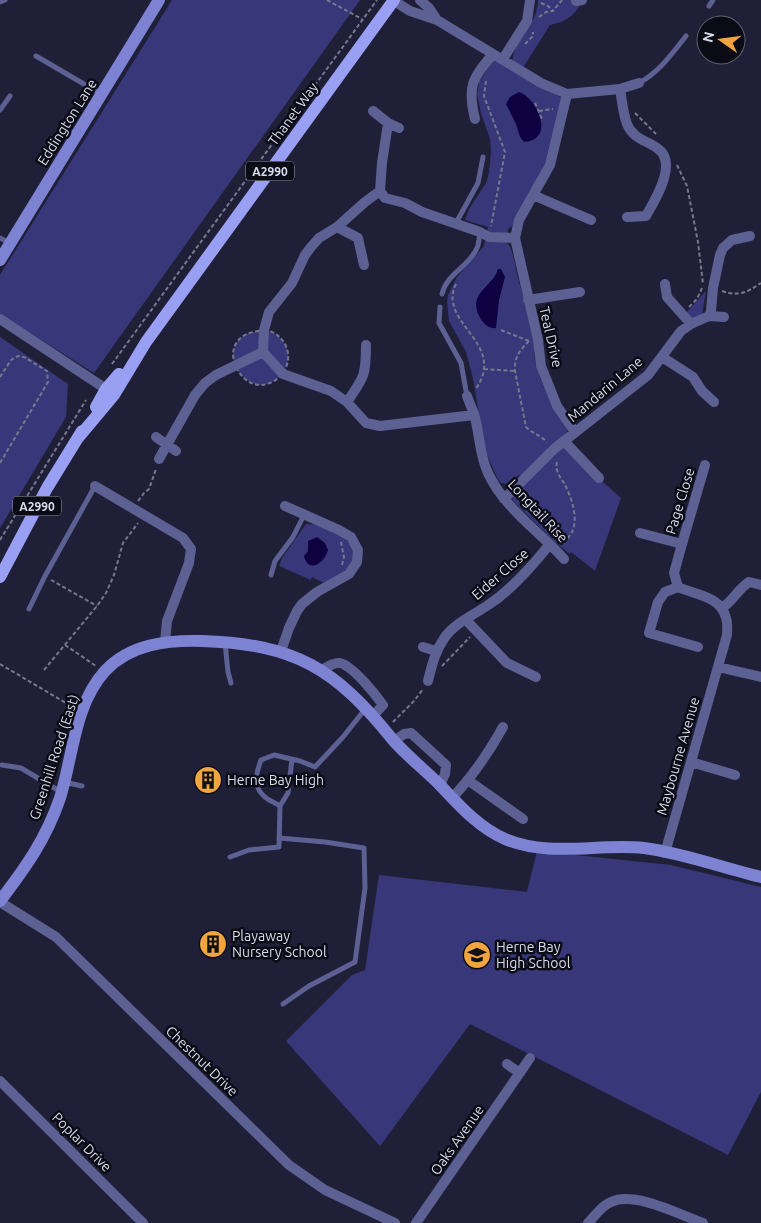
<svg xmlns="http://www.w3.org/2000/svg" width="761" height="1223" font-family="Ubuntu,sans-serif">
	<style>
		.green { fill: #37377a }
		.water { fill: #0f0042 }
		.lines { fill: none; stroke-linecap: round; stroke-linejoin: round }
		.path { stroke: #76788c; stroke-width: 2; stroke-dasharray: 4 2.5; stroke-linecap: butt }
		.lane { stroke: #5c6092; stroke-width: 5 }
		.street { stroke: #5c6092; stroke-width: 10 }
		.secondary { stroke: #7d82d2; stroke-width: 12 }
		.primary { stroke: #999ff2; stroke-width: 12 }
		.labels { text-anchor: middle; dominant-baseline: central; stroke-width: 5; stroke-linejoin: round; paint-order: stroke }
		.shield { fill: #0a0b15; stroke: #9c9dac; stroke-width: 1 }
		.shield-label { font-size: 12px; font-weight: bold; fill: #dadcec }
		.street-label { font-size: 14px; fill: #dadcec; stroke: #0a0b15 }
		.poi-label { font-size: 14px; fill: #dadcec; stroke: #0a0b15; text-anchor: start }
	</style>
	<rect width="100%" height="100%" fill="#1f2038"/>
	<!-- green -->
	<path class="green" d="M172 0H360L94 373 0 314V275Z
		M538 0H578L580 5C572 18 564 22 550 25L519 74 562 98 551 153 513 225 508 229 506 241C513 249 515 264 517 274 524 299 530 323 535 348 529 358 548 397 554 407 558 413 565 420 567 427 569 431 565 434 563 437L603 482 621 498 595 571 571 552 570 554 556 543 513 501 512 496 523 476 519 475 508 484 501 483 498 480 485 450 473 378 466 352 449 321 447 302 448 295 457 277 484 246 488 227 465 220 469 209 486 183 489 173 491 150 490 139 481 113 477 94 479 83 494 57 510 67C514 59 512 54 516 48 524 32 538 19 538 0Z
		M706 291 702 314 694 320 685 314Z
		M264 330C274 331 280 336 285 344 299 371 264 399 243 377 231 365 228 344 245 335 250 332 258 331 264 330Z
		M0 337 68 384 66 417 0 528Z
		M306 524C323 523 367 542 350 565 345 573 332 578 324 583L312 577 311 580 279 566 282 558Z
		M537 851 671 865 761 887V1092L728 1155 470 1024 380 1146 286 1041 352 975 365 970 379 875 527 892Z"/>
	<!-- water -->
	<path class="water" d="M519 92C539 99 555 140 524 142L520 137 516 124 506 104 510 97Z
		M498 269H501L505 277 499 300 496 328C484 330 473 310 477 299 482 287 495 281 498 269Z
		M317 537 325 543 328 550C325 562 309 575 304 556L308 551V541Z"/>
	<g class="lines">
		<!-- path -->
		<path class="path" d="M327 0 362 19
			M541 3 548 6 553 11
			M539 17 546 12 553 11 562 0
			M525 44 533 36V32
			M486 81 484 96 505 152 491 226
			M535 103 542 119
			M539 111 553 109
			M635 113 656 134
			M677 165 687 186 698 242 703 284
			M456 284C436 323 509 343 475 390
			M722 291C740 297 747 292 761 283
			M689 307 697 299 702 288
			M264 330C274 331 280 336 285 344 299 371 264 399 243 377 231 365 228 344 245 335 250 332 258 331 264 330Z
			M501 330 529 341
			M529 341C520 350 514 357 515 371L526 427C532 433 540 435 547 442
			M112 364 377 0
			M484 369 514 371
			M0 377 11 360 18 356 24 357 47 371 48 382 0 463
			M557 462C555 470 559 476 564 483 571 496 579 518 572 532 570 536 566 540 563 544
			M138 501 144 493 149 489 156 469
			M0 540 86 400
			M341 542 344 557 342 565
			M51 580 97 606
			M65 645 96 666
			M0 664 71 706
			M442 666 470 637
			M44 670 97 606 106 593 114 575 123 543 138 523
			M393 722 414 701 423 689"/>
		<!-- lane -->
		<path class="lane" d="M0 2 5 0
			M709 6 713 0
			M36 56 101 94
			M639 83C659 72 672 54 686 36
			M0 110 10 96
			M456 223 478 183 483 157
			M0 238 10 243
			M442 294C447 273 469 267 477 248 479 244 479 238 480 233
			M440 307 439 323 461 363 467 396
			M271 575 275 561 293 537 304 515
			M29 609 45 576 95 486
			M225 643 228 672 231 683
			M2 765 21 768 61 792
			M64 782 82 786
			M280 806 288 793 292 759
			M279 838 325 842 364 848 365 888 355 962 309 986 283 1004
			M230 857 249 850 279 847 280 806C276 803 273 802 269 800 252 789 255 776 261 760L274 755 300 761 315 767 343 737 366 708"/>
		<!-- street -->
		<path class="street" d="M420 0 429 8 437 20
			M394 1 410 11 437 20 541 83 567 94 620 89 639 83
			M576 1 582 0
			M503 59 527 21 530 0
			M620 89C622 100 623 114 627 124 633 139 646 140 657 148 679 162 655 200 646 216L627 217
			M567 94 550 165 519 220 515 238 538 340 541 366 557 406 575 432
			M373 111 388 123 399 128
			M475 119C467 86 472 79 493 54
			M380 191 382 163 388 123
			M533 195 591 220
			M337 227 358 238 364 265
			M665 284 667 297 691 324
			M528 300 580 292
			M709 316 724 317
			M0 319 106 389
			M662 357 693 377 702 391 714 402
			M467 396C469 402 472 408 474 414 480 434 479 454 488 473 504 508 539 531 564 559
			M347 402C364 377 366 376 366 345
			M474 415 380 426 366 423 347 402 331 391 283 374 263 352 264 330 269 312 292 283 305 255 311 247 319 238 337 227 365 202 380 191 385 198 405 203 422 212 480 232 489 237 515 238
			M156 437 176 451
			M564 441 599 478
			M159 459 195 395 205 383 216 375 263 352
			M95 486 183 538 191 549 189 563 167 621 165 642
			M504 499 554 449 648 375 681 331 691 324 709 316 711 311 713 288 720 255 723 248 732 240 750 236
			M640 533 682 544 674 573 678 587C696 595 721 596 726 618 728 623 727 630 727 635L665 853
			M682 544 705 465
			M678 587 665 592 658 602 649 633 698 647
			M722 608C733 601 738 589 749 582L761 585
			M466 620 507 663 536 677
			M423 647 436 651
			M281 651 289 628 297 611 302 604 317 592 349 574 357 562 358 550 351 537 339 530 285 506
			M718 667 761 677
			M322 670C327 667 333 662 340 663 353 666 376 695 383 705L374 715
			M428 681C432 665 435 651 445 637 455 623 474 615 488 605 509 592 534 564 549 545
			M394 741 404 734 411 733 446 765 445 774 440 785
			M691 762 735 775
			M469 781 523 819
			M452 798C473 776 488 754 503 727
			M0 902 56 937 289 1165 325 1190 395 1223
			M507 1064 520 1073
			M0 1081 143 1223
			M416 1223 530 1058
			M588 1223C595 1216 602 1205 611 1202 635 1191 678 1214 703 1223"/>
		<!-- secondary -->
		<path class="secondary" d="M0 260 159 0
			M0 901C26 867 46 839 60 798 73 757 74 705 105 671 130 644 167 640 202 641 295 644 335 668 393 740 407 756 425 770 440 785 459 805 479 828 505 839 550 858 598 843 644 848 683 853 723 868 761 877"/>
		<!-- primary -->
		<path class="primary" d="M96 407 106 389 119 374
			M78 438 114 395 146 342 394 0
			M0 577 47 488 82 431"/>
	</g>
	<!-- icons -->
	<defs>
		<g id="building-disc" transform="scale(1.4375)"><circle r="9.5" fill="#f1a540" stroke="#0a0b15"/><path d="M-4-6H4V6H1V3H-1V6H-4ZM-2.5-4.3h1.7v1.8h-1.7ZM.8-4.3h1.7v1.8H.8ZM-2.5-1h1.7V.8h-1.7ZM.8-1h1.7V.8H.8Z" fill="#111"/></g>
		<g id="school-disc" transform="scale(1.4375)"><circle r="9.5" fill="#f1a540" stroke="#0a0b15"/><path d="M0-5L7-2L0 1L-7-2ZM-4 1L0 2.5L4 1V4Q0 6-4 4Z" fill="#111"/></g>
	</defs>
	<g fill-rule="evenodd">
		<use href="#building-disc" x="208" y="780"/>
		<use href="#building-disc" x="213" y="944"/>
		<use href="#school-disc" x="477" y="955"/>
	</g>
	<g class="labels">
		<!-- shield labels -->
		<g class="shield">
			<rect x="246" y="161.5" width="48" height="19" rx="4"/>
			<rect x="13" y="496.5" width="48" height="19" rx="4"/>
		</g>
		<g class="shield-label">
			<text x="270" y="171">A2990</text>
			<text x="37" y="506">A2990</text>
		</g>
		<!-- street labels -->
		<g class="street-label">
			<text transform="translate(293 114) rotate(-54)">Thanet Way</text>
			<text transform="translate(67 122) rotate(-58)">Eddington Lane</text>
			<text transform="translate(551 337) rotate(77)">Teal Drive</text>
			<text transform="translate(605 389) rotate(-40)">Mandarin Lane</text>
			<text transform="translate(680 501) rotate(-73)">Page Close</text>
			<text transform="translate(538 511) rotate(47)">Longtail Rise</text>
			<text transform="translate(500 574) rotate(-41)">Eider Close</text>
			<text transform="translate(678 756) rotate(-74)">Maybourne Avenue</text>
			<text transform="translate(54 757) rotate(-72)">Greenhill Road (East)</text>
			<text transform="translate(202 1061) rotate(44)">Chestnut Drive</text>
			<text transform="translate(457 1140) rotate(-55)">Oaks Avenue</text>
			<text transform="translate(82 1142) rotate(45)">Poplar Drive</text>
		</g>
		<!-- poi labels -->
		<g class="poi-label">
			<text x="227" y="780">Herne Bay High</text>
			<text x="232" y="936">Playaway<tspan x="232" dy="16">Nursery School</tspan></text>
			<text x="496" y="947">Herne Bay<tspan x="496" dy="16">High School</tspan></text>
		</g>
	</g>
	<!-- north arrow -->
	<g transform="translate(721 40) rotate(284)"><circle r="24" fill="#0a0b15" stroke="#5d5f6b"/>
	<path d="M0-4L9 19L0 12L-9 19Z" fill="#f1a540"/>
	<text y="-8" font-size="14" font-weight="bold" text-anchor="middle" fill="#dadcec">N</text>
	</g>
</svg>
